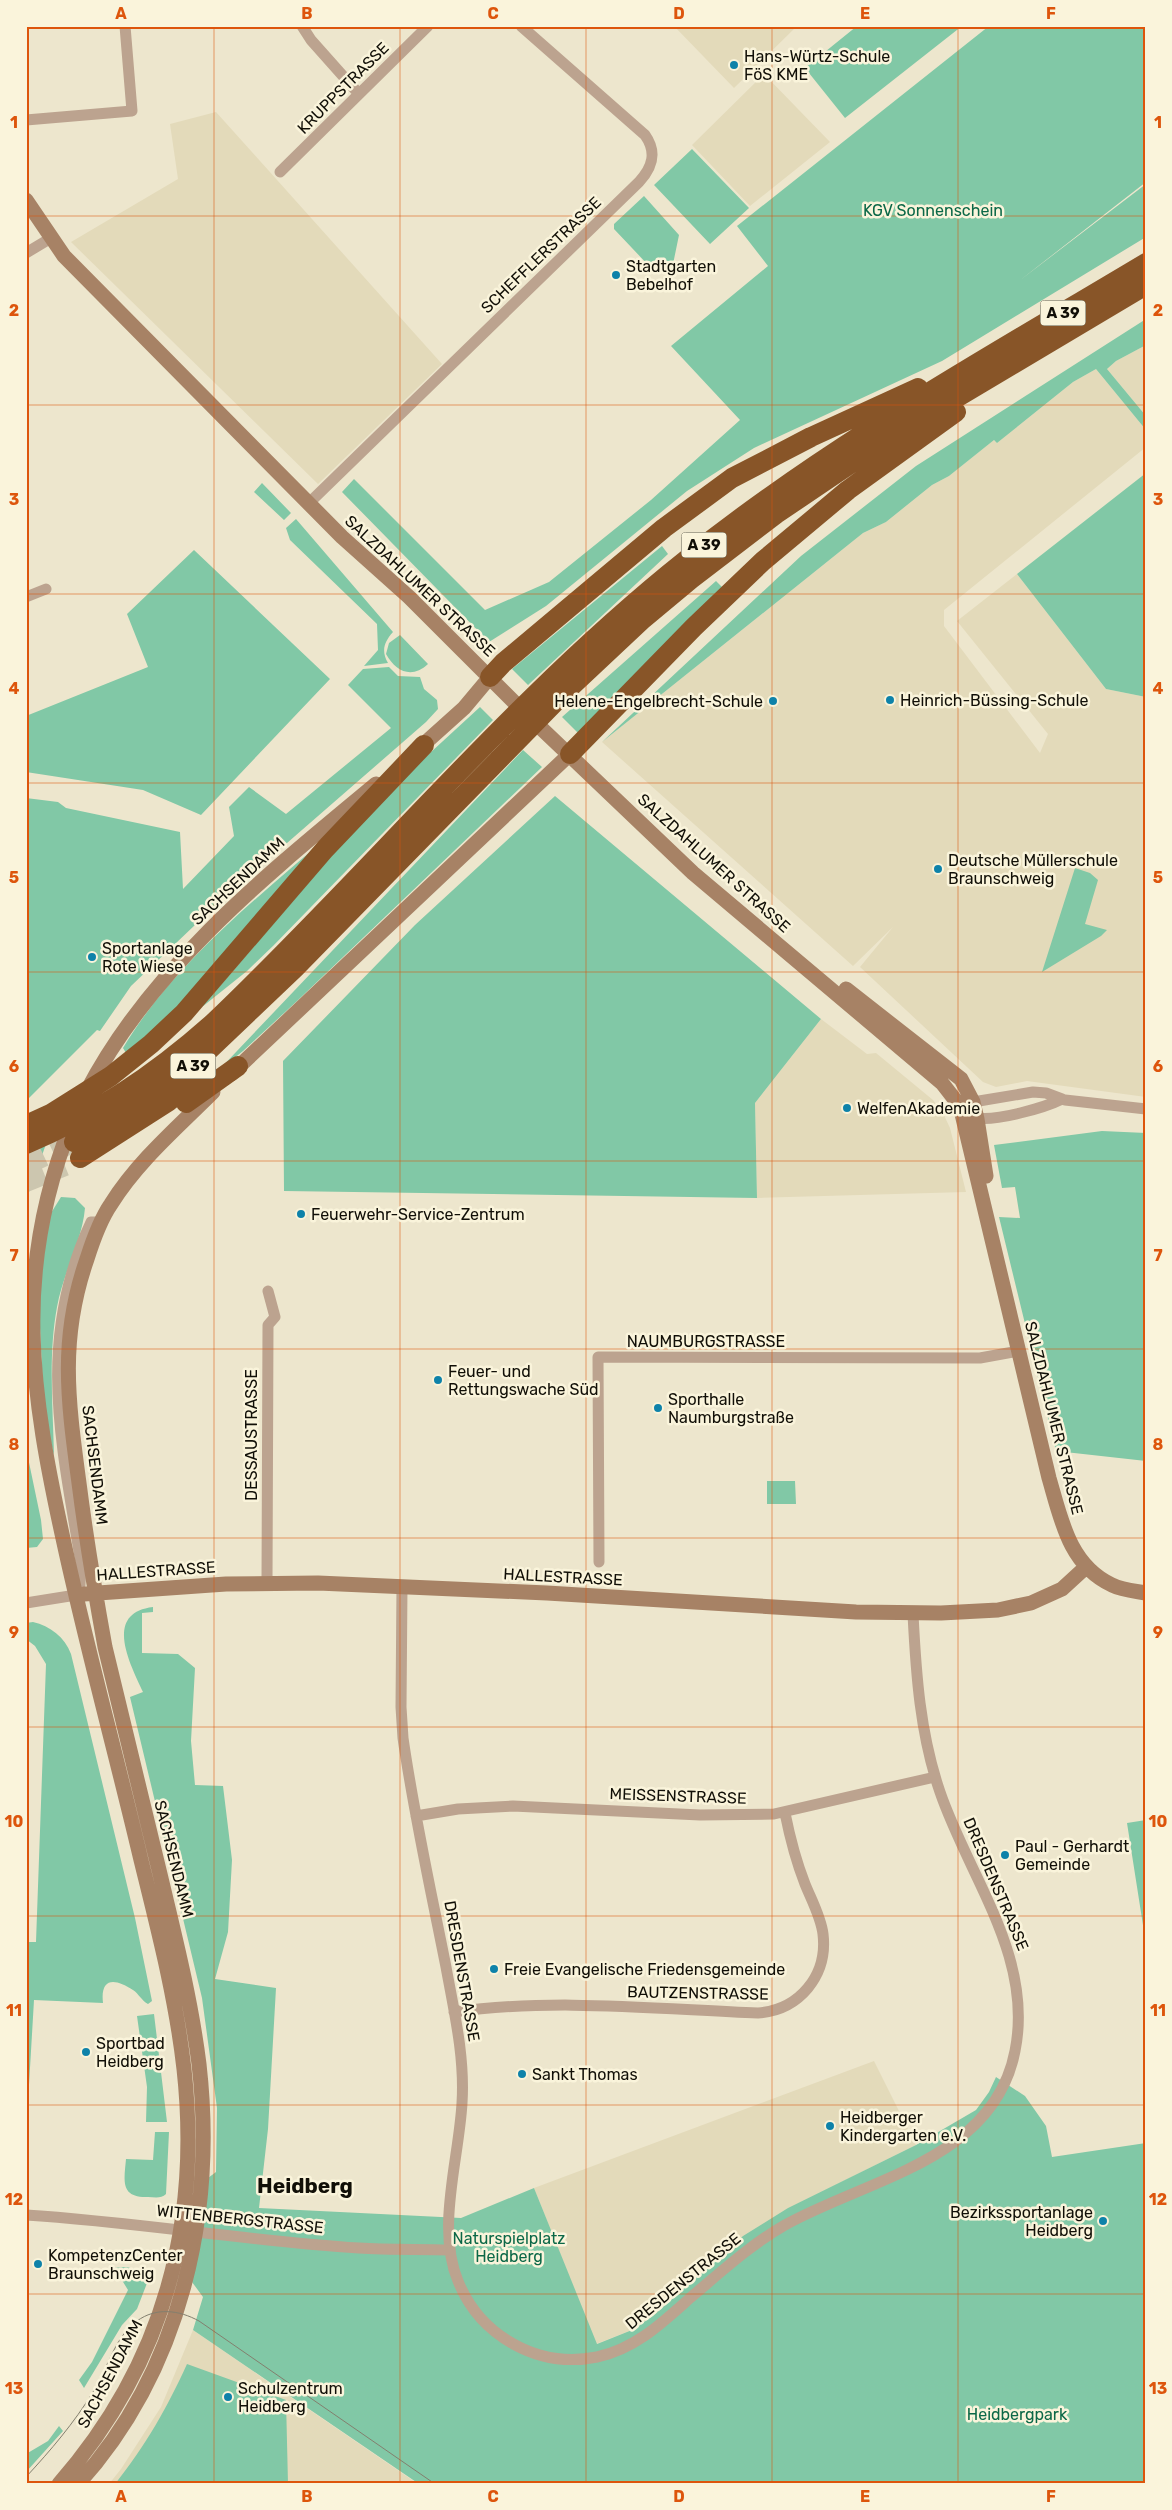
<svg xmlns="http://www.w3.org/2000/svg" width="1172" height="2510" font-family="Rubik,sans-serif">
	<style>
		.built { fill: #e3daba }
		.green { fill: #81c8a6 }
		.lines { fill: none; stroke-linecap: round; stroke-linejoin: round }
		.highway-tunnel { stroke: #ccc6af; stroke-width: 20; stroke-dasharray: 20 10; stroke-linecap: butt }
		.street { stroke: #bca38f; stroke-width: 11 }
		.secondary { stroke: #a78265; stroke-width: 15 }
		.highway { stroke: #885528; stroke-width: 20 }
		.tram { stroke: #837f6e; stroke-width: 1 }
		.grid { fill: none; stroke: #dd550c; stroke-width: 1; stroke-opacity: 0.55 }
		.poi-dot { fill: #0e82a9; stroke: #faf4db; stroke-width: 2 }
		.labels { text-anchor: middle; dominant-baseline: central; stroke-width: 5; stroke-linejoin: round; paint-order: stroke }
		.shield { fill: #faf4db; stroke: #575447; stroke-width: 1 }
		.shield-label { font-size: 15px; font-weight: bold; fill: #110f07 }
		.poi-label { font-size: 16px; fill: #110f07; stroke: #faf4db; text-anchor: start }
		.street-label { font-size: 16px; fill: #110f07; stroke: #faf4db }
		.park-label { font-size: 16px; fill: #0b6847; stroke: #faf4db }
		.district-label { font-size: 21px; font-weight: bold; fill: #110f07; stroke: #faf4db }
		.neatline { fill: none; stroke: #dd550c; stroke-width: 2 }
		.grid-label { font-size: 16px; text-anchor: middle; font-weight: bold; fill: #dd550c }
	</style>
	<rect width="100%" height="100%" fill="#ede6cd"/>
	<!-- built -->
	<path class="built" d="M674 26H797L734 88Z
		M764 74 830 142 750 206 692 145Z
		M216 112 442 364 318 484 71 242 178 179 170 124Z
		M1146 345V416L1107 369 1116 361Z
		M1096 369 1146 430V447L944 610V626L1040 753 1048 734 957 621 1017 574 1106 689 1146 697V1097L1027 1081 996 1087 983 1082 860 967 893 927 853 966 602 742 863 533 886 522 932 485 949 476 994 440 997 443 1073 382Z
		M821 1019 867 1054 876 1053 933 1100 943 1113 950 1128 966 1192 757 1198 755 1103Z
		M874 2061 916 2145 789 2208 706 2268 653 2316 632 2330 596 2344 534 2188Z
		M193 2330 276 2387 418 2484H109L121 2469 161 2407Z"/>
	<!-- green -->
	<path class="green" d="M857 26H962L845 118 805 68Z
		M989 26H1146V182L1019 281 1146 184V237L942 361 754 448 687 491 546 606 489 642 342 492 354 479 485 610 549 582 651 500 740 420 671 346 768 266 737 226Z
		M692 149 749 208 710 244 654 185Z
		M644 196 679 235 672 269 661 257 650 267 614 229V224Z
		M1146 319V345L1116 361 1107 369 1146 416V430L1096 369 1073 382 997 443 994 440 949 476 932 485 886 522 863 533 602 742 801 556 916 466Z
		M1146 473V697L1106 689 1017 574Z
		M262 483 291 513 284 520 254 492Z
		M296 519 393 632C384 642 381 651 388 663L364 666 378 650 377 624 290 540 286 528Z
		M662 546 668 554 528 685 512 669Z
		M194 550 330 679 201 815 143 790 26 772V716L148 667 127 614Z
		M716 581 723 588 579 734 562 717Z
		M400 635 428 664C412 679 396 672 386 654L389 643Z
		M389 667 398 676 420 677 424 689 437 700 438 709 426 722 217 904 131 986 100 1031 97 1030 26 1101V798L58 802 66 808 180 832 183 889 234 836 229 807 249 787 286 814 391 728 348 685 363 669Z
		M480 707 493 720 274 945 247 971 202 1007 380 799Z
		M523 750 542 767 296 1002 243 1051 217 1072Z
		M555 796 821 1019 755 1103 757 1198 284 1191 283 1061 415 925Z
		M331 834 174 1012 126 1053 123 1048C174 963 257 898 331 834Z
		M1075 868 1090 873 1098 880 1085 924 1107 930 1101 936 1042 972Z
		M1102 1131 1146 1133V1461L1056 1451 999 1217 1020 1218 1015 1187 1002 1188 994 1145Z
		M46 1144 27 1198 26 1205V1153Z
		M61 1197 75 1198 85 1208C82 1242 63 1273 57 1307 48 1355 53 1407 54 1456L44 1410 39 1307 42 1262 51 1213Z
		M26 1448 41 1520 43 1539 37 1547 26 1548Z
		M767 1481H795L796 1504H767Z
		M153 1607V1612L142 1613V1653L178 1654 195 1668 191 1741 195 1785 223 1786 232 1860 228 1932 215 1979 276 1988 268 2129 259 2208 461 2218 534 2188 597 2344 632 2330 653 2316 743 2236 788 2208 916 2145 976 2110 989 2092 996 2077 1025 2096 1046 2126 1052 2157 1146 2143V2484H419L193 2330 203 2297 192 2282 206 2206 208 2178 216 2172 217 2108 202 1998 130 1697 143 1692C130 1664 103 1613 153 1607Z
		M33 1622C50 1626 65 1637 71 1654L135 1918 152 2001 148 2004C141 2000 139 1994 133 1990 115 1978 100 1977 103 2003L34 2000 28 2102 26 2103V1942H36L46 1664 35 1646 26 1639V1623Z
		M1146 1820V1938H1145L1127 1823Z
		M154 2014 167 2122H146L147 2087 137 2016Z
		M155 2132H169L166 2194C161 2199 154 2197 148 2197 120 2198 124 2181 126 2159L153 2160Z
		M126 2267 140 2270 149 2278 137 2309 122 2325 84 2388 79 2380 92 2362 128 2290 120 2277H108L112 2268Z
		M187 2364 286 2400 288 2484H115C146 2445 167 2408 187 2364Z
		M59 2426 63 2431 26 2472V2454L48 2441Z"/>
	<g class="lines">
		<!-- highway-tunnel -->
		<path class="highway-tunnel" d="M26 1165 74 1142
			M26 1182 65 1166"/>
		<!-- street -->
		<path class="street" d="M302 26 311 40 359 94
			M26 120 132 111 125 26
			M280 172 428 26
			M26 253 51 238
			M308 504 639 182C653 167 657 152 645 135L521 26
			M26 597 46 589
			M1033 1092 1046 1093 1062 1099C1044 1108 997 1121 977 1118 972 1118 967 1115 962 1114L973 1102Z
			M1065 1100 1146 1109
			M599 1562 598 1357 980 1358 1019 1351
			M267 1582 268 1325 275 1317 268 1291
			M402 1586 401 1707 403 1738C414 1815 431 1891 446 1967 454 2011 465 2057 462 2103 459 2159 436 2228 458 2281 480 2336 538 2369 597 2357 635 2349 662 2323 690 2298 721 2272 750 2245 785 2225 867 2179 994 2160 1015 2051 1034 1957 969 1877 940 1792 920 1734 916 1674 913 1614
			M26 1603 76 1595 80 1585 81 1563C61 1442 36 1339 91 1222H100
			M416 1816 458 1809 513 1806 700 1815 774 1814 935 1777
			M454 2012C554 1998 657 2009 758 2013 799 2010 828 1976 823 1934 821 1917 811 1899 805 1884 796 1861 790 1838 785 1813
			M26 2215C138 2222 247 2241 359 2248 389 2250 419 2249 450 2250"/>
		<!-- secondary -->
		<path class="secondary" d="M26 200 64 256 342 537 409 597 521 709 693 873 942 1083 956 1101 962 1114 1049 1478C1061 1519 1069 1565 1112 1585 1122 1590 1135 1591 1146 1593
			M415 752 464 708 490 677
			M846 989 961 1079 973 1102 977 1119 986 1176
			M231 1074 570 754
			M87 1091C152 966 270 872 376 784
			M84 1594 226 1584 318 1583 547 1593 856 1612 941 1613 998 1610 1031 1603 1062 1589 1086 1567
			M59 2484C163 2365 201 2224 184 2069 176 1998 158 1929 141 1860 116 1754 87 1649 64 1543 31 1393 12 1273 71 1125
			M78 2484C181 2370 216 2214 199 2064 191 2000 175 1937 160 1874 142 1798 123 1723 105 1647 95 1592 86 1538 79 1483 68 1401 59 1339 87 1259 93 1240 100 1220 111 1204 138 1161 177 1128 213 1092"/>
		<!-- highway -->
		<path class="highway" d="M490 677 503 663 664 528 732 478 811 437 918 388
			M570 754 694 627 763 561 848 490 956 412
			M186 1103 238 1066
			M49 1115 111 1076 151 1044 184 1013 325 849 424 745
			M26 1125 61 1109
			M74 1142 140 1104 191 1067 295 968 562 695 643 619 691 579 776 514 884 441 1146 285
			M26 1144C95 1115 157 1073 212 1024 371 873 515 696 686 560 828 446 989 357 1146 263
			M80 1158 169 1101 198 1078"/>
		<!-- tram -->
		<path class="tram" d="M26 2477C51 2450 74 2423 93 2392 107 2370 115 2336 137 2321 156 2307 179 2310 199 2321L435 2484"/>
	</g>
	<!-- grid -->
	<path class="grid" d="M214 26V2484M400 26V2484M586 26V2484M772 26V2484M958 26V2484M26 216H1146M26 405H1146M26 594H1146M26 783H1146M26 972H1146M26 1161H1146M26 1349H1146M26 1538H1146M26 1727H1146M26 1916H1146M26 2105H1146M26 2294H1146"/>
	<!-- markers -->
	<g class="poi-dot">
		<circle cx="734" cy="65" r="5"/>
		<circle cx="616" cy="275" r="5"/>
		<circle cx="890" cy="700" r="5"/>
		<circle cx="773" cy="701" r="5"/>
		<circle cx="938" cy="869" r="5"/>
		<circle cx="92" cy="957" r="5"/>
		<circle cx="847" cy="1108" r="5"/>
		<circle cx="301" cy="1214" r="5"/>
		<circle cx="438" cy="1380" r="5"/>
		<circle cx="658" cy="1408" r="5"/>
		<circle cx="1005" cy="1855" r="5"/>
		<circle cx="494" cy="1969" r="5"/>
		<circle cx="86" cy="2052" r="5"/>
		<circle cx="522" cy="2074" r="5"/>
		<circle cx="830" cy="2126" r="5"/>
		<circle cx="1103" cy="2221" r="5"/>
		<circle cx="38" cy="2264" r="5"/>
		<circle cx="228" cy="2397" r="5"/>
	</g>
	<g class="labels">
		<!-- shield labels -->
		<g class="shield">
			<rect x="1040.5" y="300.5" width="45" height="25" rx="4"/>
			<rect x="681.5" y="532.5" width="45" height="25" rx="4"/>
			<rect x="170.5" y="1053.5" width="45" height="25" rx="4"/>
		</g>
		<g class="shield-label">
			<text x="1063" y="313">A 39</text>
			<text x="704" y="545">A 39</text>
			<text x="193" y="1066">A 39</text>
		</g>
		<!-- poi labels -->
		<g class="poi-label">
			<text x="744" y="56">Hans-Würtz-Schule<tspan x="744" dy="18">FöS KME</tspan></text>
			<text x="626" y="266">Stadtgarten<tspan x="626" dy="18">Bebelhof</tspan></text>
			<text x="900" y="700">Heinrich-Büssing-Schule</text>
			<text x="763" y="701" text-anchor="end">Helene-Engelbrecht-Schule</text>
			<text x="948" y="860">Deutsche Müllerschule<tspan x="948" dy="18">Braunschweig</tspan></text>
			<text x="102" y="948">Sportanlage<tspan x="102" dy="18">Rote Wiese</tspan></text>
			<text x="857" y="1108">WelfenAkademie</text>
			<text x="311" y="1214">Feuerwehr-Service-Zentrum</text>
			<text x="448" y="1371">Feuer- und<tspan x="448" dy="18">Rettungswache Süd</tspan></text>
			<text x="668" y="1399">Sporthalle<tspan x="668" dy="18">Naumburgstraße</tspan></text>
			<text x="1015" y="1846">Paul - Gerhardt<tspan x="1015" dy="18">Gemeinde</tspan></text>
			<text x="504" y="1969">Freie Evangelische Friedensgemeinde</text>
			<text x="96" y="2043">Sportbad<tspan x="96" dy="18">Heidberg</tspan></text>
			<text x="532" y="2074">Sankt Thomas</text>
			<text x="840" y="2117">Heidberger<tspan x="840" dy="18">Kindergarten e.V.</tspan></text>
			<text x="1093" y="2212" text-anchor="end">Bezirkssportanlage<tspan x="1093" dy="18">Heidberg</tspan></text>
			<text x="48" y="2255">KompetenzCenter<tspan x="48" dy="18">Braunschweig</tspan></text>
			<text x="238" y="2388">Schulzentrum<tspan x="238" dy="18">Heidberg</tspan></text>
		</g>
		<!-- street labels -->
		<g class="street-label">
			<text transform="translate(343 88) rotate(-45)">KRUPPSTRASSE</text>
			<text transform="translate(541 255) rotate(-44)">SCHEFFLERSTRASSE</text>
			<text transform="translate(420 586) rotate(43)">SALZDAHLUMER STRASSE</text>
			<text transform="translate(714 863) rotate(42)">SALZDAHLUMER STRASSE</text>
			<text transform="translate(238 881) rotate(-43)">SACHSENDAMM</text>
			<text x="706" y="1341">NAUMBURGSTRASSE</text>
			<text transform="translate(1054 1418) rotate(76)">SALZDAHLUMER STRASSE</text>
			<text transform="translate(251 1435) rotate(-90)">DESSAUSTRASSE</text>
			<text transform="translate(95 1465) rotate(83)">SACHSENDAMM</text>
			<text transform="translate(156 1571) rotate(-4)">HALLESTRASSE</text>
			<text transform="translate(563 1577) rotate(3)">HALLESTRASSE</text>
			<text transform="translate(678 1796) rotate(2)">MEISSENSTRASSE</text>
			<text transform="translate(174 1859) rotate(76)">SACHSENDAMM</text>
			<text transform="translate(996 1884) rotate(67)">DRESDENSTRASSE</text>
			<text transform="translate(462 1971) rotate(80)">DRESDENSTRASSE</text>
			<text transform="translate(698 1993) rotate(1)">BAUTZENSTRASSE</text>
			<text transform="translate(240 2219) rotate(6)">WITTENBERGSTRASSE</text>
			<text transform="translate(683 2281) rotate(-39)">DRESDENSTRASSE</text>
			<text transform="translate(110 2374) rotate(-62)">SACHSENDAMM</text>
		</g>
		<!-- park labels -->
		<g class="park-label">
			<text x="933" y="210">KGV Sonnenschein</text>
			<text x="509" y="2238">Naturspielplatz<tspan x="509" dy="18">Heidberg</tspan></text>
			<text x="1017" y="2414">Heidbergpark</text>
		</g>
		<!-- district labels -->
		<g class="district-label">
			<text x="305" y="2185">Heidberg</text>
		</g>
	</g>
	<!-- border -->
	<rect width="1172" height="2510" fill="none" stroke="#faf4db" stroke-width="55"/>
	<rect x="28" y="28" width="1116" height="2454" class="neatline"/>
	<g class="grid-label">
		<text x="121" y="19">A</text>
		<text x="307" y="19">B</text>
		<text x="493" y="19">C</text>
		<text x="679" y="19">D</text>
		<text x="865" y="19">E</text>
		<text x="1051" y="19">F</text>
		<text x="14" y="128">1</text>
		<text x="1158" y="128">1</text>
		<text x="14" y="316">2</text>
		<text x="1158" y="316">2</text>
		<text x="14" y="505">3</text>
		<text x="1158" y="505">3</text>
		<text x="14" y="694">4</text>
		<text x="1158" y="694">4</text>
		<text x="14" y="883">5</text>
		<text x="1158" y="883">5</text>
		<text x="14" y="1072">6</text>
		<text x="1158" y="1072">6</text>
		<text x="14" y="1261">7</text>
		<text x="1158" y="1261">7</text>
		<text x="14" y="1450">8</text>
		<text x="1158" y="1450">8</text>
		<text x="14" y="1638">9</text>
		<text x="1158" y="1638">9</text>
		<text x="14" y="1827">10</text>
		<text x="1158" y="1827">10</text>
		<text x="14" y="2016">11</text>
		<text x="1158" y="2016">11</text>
		<text x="14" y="2205">12</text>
		<text x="1158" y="2205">12</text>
		<text x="14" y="2394">13</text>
		<text x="1158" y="2394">13</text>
		<text x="121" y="2502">A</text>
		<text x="307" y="2502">B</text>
		<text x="493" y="2502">C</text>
		<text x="679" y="2502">D</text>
		<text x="865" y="2502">E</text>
		<text x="1051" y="2502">F</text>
	</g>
</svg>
